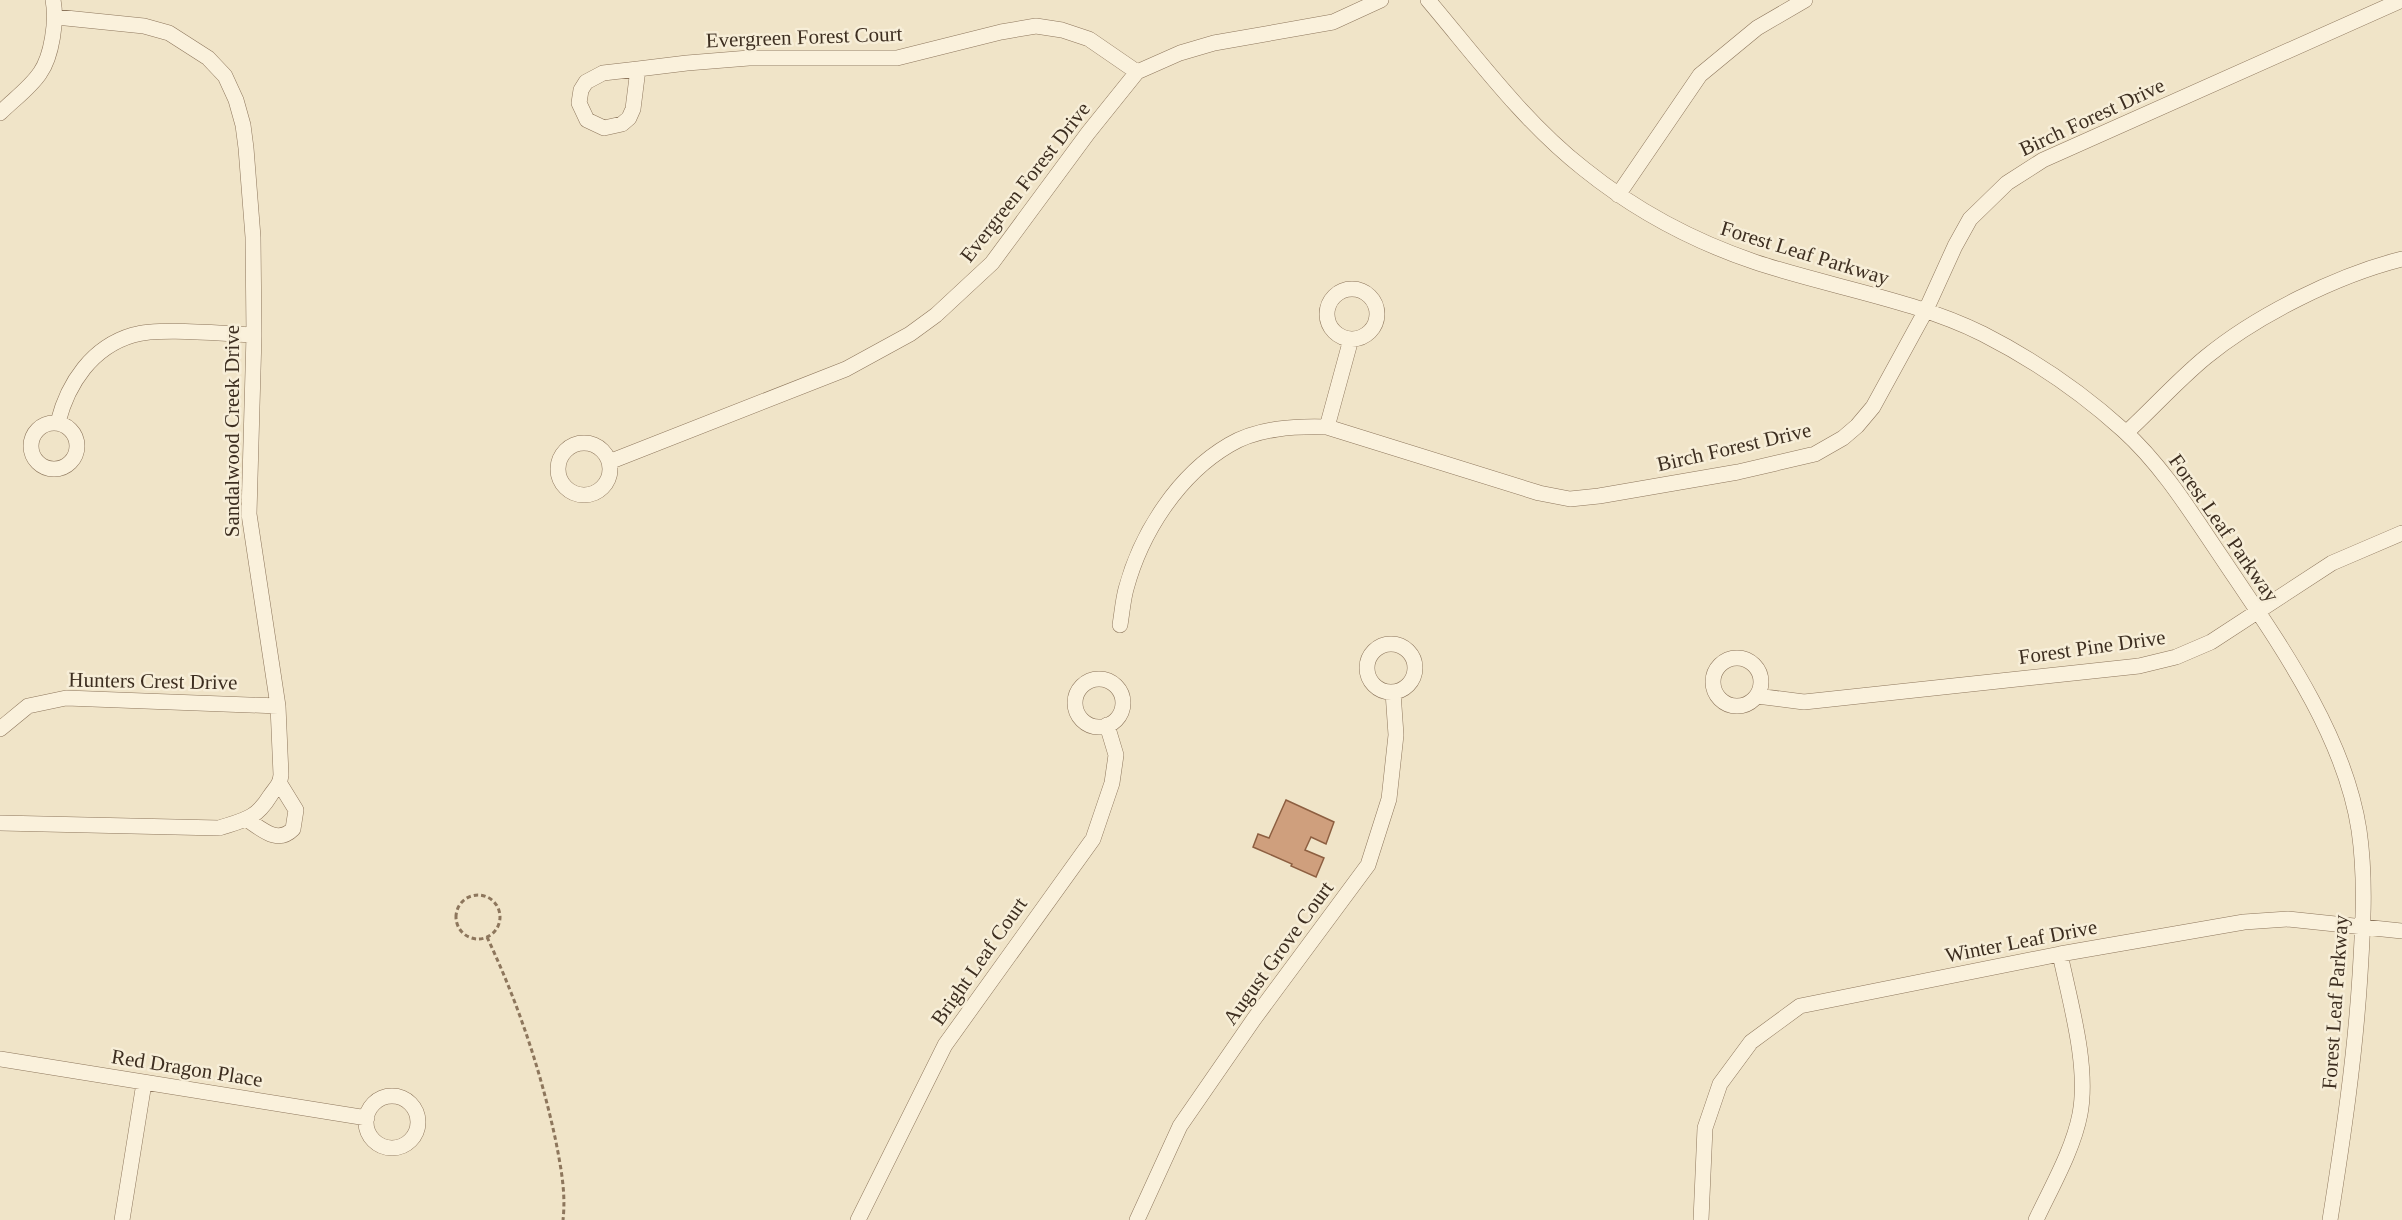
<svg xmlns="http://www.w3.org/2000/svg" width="2402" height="1220" font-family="'Times New Roman',serif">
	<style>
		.building { fill: #cf9f7d; stroke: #8d5f41; stroke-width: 1.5 }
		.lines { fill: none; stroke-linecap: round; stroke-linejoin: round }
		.minor-casing { stroke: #8d765c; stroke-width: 16 }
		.path { stroke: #8d765c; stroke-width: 3; stroke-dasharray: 4.5 3; stroke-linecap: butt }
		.minor { stroke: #faf1dc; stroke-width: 15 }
		.labels { text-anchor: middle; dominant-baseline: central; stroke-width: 5; stroke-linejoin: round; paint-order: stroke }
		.street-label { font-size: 21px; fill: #3d2e20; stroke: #f7eed8 }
	</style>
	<rect width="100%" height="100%" fill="#f0e4c8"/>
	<!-- building -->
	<path class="building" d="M1286 800 1334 822 1326 844 1311 837 1305 850 1324 858 1316 877 1291 866 1292 864 1253 847 1258 834 1269 838Z"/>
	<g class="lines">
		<!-- minor casing -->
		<g class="minor-casing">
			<path id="minor" d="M1428 0C1477 58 1524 122 1584 169 1635 210 1693 241 1755 262 1830 287 1912 299 1983 334 2034 360 2080 391 2123 430 2163 466 2192 514 2222 558 2276 639 2344 732 2359 830 2366 878 2363 927 2360 975 2355 1057 2343 1138 2330 1220
				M638 69 633 109 629 118 622 124 604 128 587 120 579 103 581 90 586 82 603 73 638 69 687 63 749 58H897L1001 32 1036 26 1062 30 1089 39 1137 72
				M0 113C13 100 30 88 40 73 52 56 57 20 53 0
				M1618 195 1700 75 1757 28 1805 0
				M1327 314a25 25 0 1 1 50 0a25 25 0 1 1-50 0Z
				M58 422C68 383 92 347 133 335 160 327 223 334 254 335
				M31 446a23 23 0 1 1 46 0a23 23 0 1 1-46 0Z
				M1327 427 1351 339
				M2126 433C2153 408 2178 380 2206 357 2257 315 2338 275 2402 259
				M558 469a26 26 0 1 1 52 0a26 26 0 1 1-52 0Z
				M609 462 846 369 910 334 936 315 992 263 1088 133 1137 72 1180 53 1214 43 1333 22 1381 0
				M1120 625C1122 613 1123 600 1126 589 1141 533 1178 475 1229 445 1258 428 1294 426 1327 427L1539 493 1570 499 1599 496 1738 472 1815 454 1843 438 1857 426 1873 407 1925 312 1955 246 1970 219 2007 183 2043 160 2402 0
				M1367 668a24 24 0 1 1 48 0a24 24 0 1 1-48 0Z
				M1713 682a24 24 0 1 1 48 0a24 24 0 1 1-48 0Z
				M1075 703a24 24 0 1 1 48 0a24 24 0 1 1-48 0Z
				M1757 696 1804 702 2139 666 2176 657 2211 642 2332 563 2402 533
				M0 729 28 706 66 698 278 706
				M246 819C262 829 277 845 293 829L296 810 280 784
				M0 823 219 828C244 820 256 819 270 796 276 787 280 785 281 775L278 706 249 514 254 335 253 237 246 148 243 125 236 100 225 76 208 58 169 33 144 26 56 17
				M0 1059 367 1118
				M366 1122a26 26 0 1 1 52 0a26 26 0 1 1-52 0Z
				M122 1220 144 1083
				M858 1220 945 1045 1093 839 1112 783 1116 755 1107 725
				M1137 1220 1180 1126 1254 1019 1368 865 1389 799 1396 735 1393 692
				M1701 1220 1705 1128 1720 1084 1751 1042 1800 1006 2060 954 2244 922 2288 919 2402 931
				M2036 1220C2052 1186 2073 1150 2080 1114 2089 1066 2070 1002 2060 954"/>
		</g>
		<!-- path -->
		<path class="path" d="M456 917a22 22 0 1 1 44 0a22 22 0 1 1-44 0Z
			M487 937C518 1003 541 1071 556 1142 561 1168 566 1193 563 1220"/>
		<!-- minor -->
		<use href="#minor" class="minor"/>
	</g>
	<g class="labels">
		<!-- street labels -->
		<g class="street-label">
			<text transform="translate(804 37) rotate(-2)">Evergreen Forest Court</text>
			<text transform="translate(2092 117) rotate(-25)">Birch Forest Drive</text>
			<text transform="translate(1025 182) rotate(-52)">Evergreen Forest Drive</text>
			<text transform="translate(1805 253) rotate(17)">Forest Leaf Parkway</text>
			<text transform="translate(232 431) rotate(-90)">Sandalwood Creek Drive</text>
			<text transform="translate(1734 447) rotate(-13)">Birch Forest Drive</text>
			<text transform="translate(2224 528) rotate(55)">Forest Leaf Parkway</text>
			<text transform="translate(2092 647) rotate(-8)">Forest Pine Drive</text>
			<text transform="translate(153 681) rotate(1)">Hunters Crest Drive</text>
			<text transform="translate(2021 941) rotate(-11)">Winter Leaf Drive</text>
			<text transform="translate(1278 953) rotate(-54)">August Grove Court</text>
			<text transform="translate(979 961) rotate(-55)">Bright Leaf Court</text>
			<text transform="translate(2335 1002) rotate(-86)">Forest Leaf Parkway</text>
			<text transform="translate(187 1068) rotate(9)">Red Dragon Place</text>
		</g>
	</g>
</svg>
